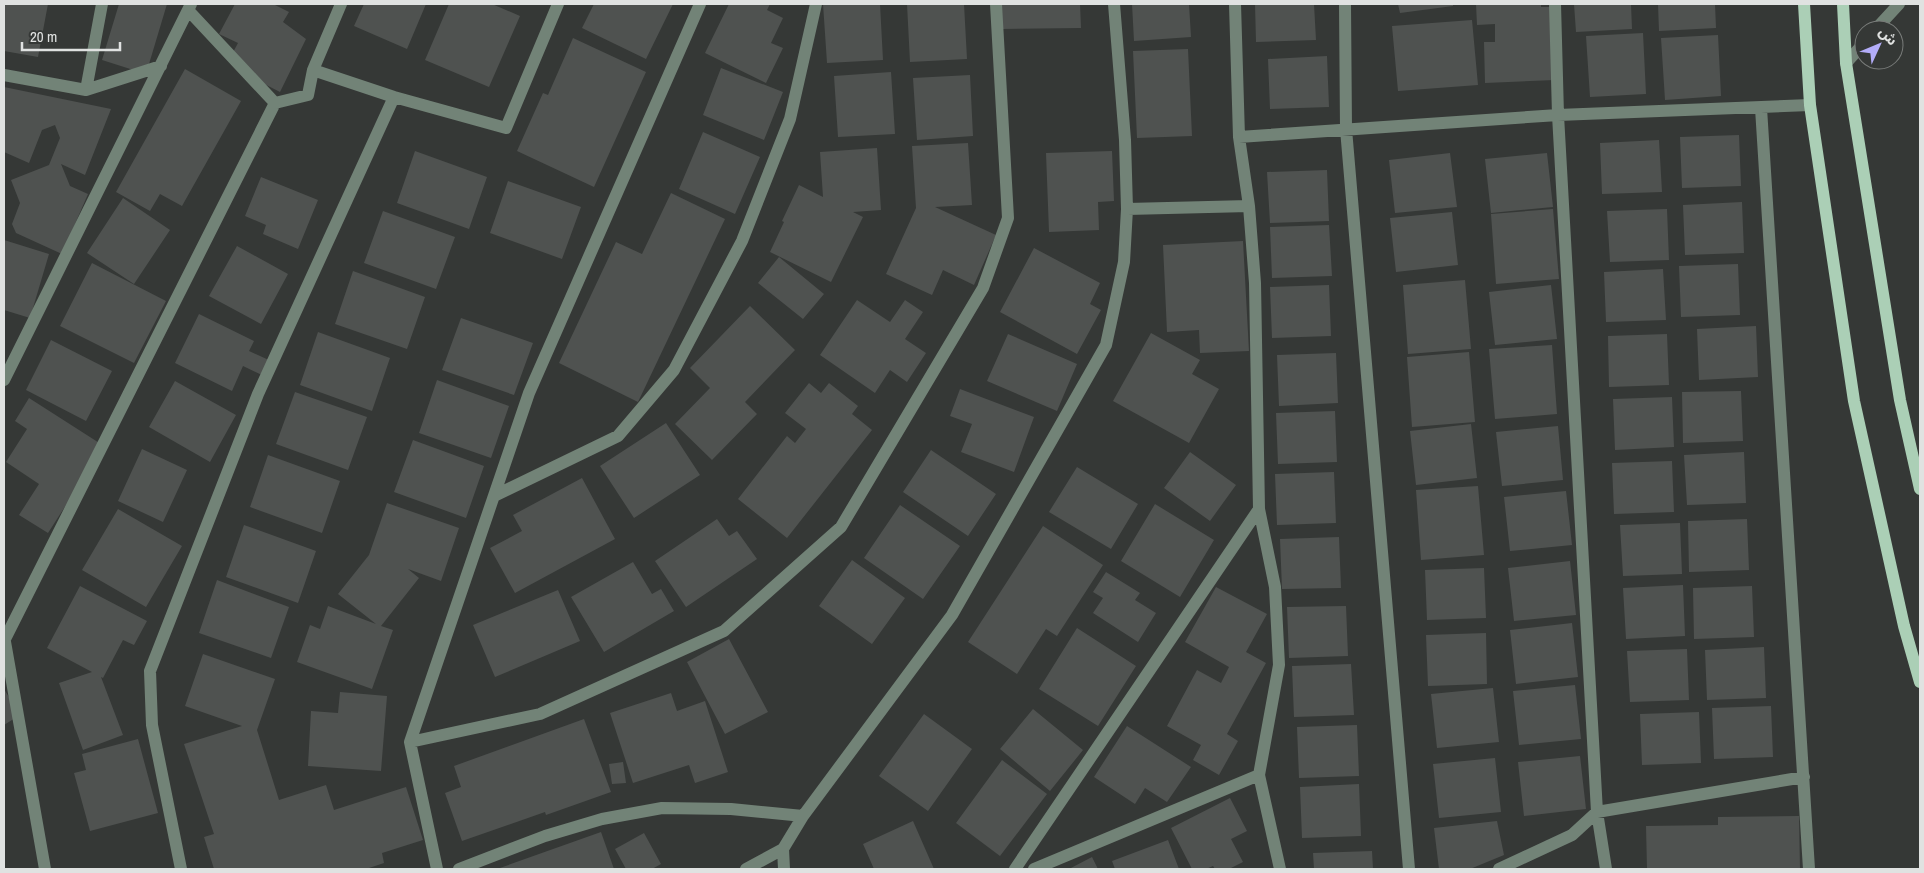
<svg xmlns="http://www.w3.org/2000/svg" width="1924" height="873" font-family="'Archivo Narrow','Noto Sans Arabic',sans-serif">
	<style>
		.building { fill: #4f5250 }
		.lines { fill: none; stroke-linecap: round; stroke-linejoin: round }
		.minor { stroke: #728377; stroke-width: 12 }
		.major { stroke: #abcfb6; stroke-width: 12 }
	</style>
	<rect width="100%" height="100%" fill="#353836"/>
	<!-- building -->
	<path class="building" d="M4 4H48L38 57 4 51Z
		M119 4H167L146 74 102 60Z
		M235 4H273L289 12 283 22 306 39 280 92 237 70 231 56 238 43 219 34Z
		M364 4H426L407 49 354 26Z
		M449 4H492L520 16 489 87 425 60Z
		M594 4H673L646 59 582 28Z
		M729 4H770L767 10 783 18 771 43 783 48 766 83 705 53Z
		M823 4H880L883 60 827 63Z
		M907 4H964L967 59 910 62Z
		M1001 4H1080L1081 28 1002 29Z
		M1132 4H1189L1191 37 1134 41Z
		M1255 4H1314L1316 40 1256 42Z
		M1398 4H1453V6L1400 13Z
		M1476 4H1541V7H1553L1555 80 1485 83 1484 42H1495V24L1477 25Z
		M1574 4H1631L1632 29 1576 32Z
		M1658 4H1715L1716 28 1659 31Z
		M1472 20 1478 85 1398 91 1392 26Z
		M1643 33 1646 94 1590 97 1586 36Z
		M1718 35 1721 96 1665 100 1661 38Z
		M573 38 646 72 594 187 517 151 543 93 548 95Z
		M1188 49 1192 136 1137 138 1133 51Z
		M1327 56 1329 107 1270 109 1268 59Z
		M721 68 783 92 764 140 703 115Z
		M185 69 241 101 182 206 160 194 150 211 116 192Z
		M891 72 895 134 838 137 834 76Z
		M970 75 973 136 917 140 913 78Z
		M4 87 111 109 85 175 61 164 70 186 88 194 62 254 16 233 12 224 20 203 11 180 49 165 60 138 55 125 42 130 29 163 4 152Z
		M703 132 760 157 735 214 679 189Z
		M1739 135 1741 186 1682 188 1680 137Z
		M1659 140 1662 192 1602 194 1600 143Z
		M968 143 972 205 935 207 996 235 974 285 943 270 932 295 886 274 916 208 912 146Z
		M877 148 881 210 853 212 863 217 831 282 770 252 784 222 782 221 799 185 823 197 820 152Z
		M415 151 487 177 469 229 397 203Z
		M1112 151 1114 201 1098 202 1099 230 1049 232 1046 153Z
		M1450 153 1457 207 1395 213 1389 160Z
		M1547 153 1553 207 1491 213 1485 159Z
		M1327 170 1329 221 1270 223 1267 172Z
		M261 177 318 200 298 249 263 234 266 225 245 216Z
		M508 181 581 207 562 259 490 233Z
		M671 193 725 219 638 402 559 363 616 242 642 254Z
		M123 198 170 230 134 284 87 253Z
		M1742 202 1744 253 1685 255 1683 205Z
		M1553 209 1559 279 1496 284 1491 214Z
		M1667 209 1669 260 1610 262 1607 211Z
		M383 211 455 237 436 289 364 263Z
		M1452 212 1458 265 1396 272 1390 218Z
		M1329 225 1332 276 1272 278 1270 227Z
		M4 240 49 254 30 318 4 310Z
		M1243 241 1249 351 1200 353 1199 330 1167 332 1163 245Z
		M237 246 288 274 261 324 209 296Z
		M1034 248 1100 283 1090 304 1101 310 1077 354 1000 312Z
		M779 257 824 294 803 319 758 283Z
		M92 263 166 301 134 363 60 326Z
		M1738 264 1740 315 1681 317 1679 266Z
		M1663 269 1666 320 1606 322 1604 272Z
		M353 271 425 297 407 349 335 324Z
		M1465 280 1471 349 1408 354 1403 285Z
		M1329 285 1331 336 1272 338 1270 287Z
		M1551 285 1557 339 1495 345 1489 292Z
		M857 300 890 322 905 300 923 312 905 339 926 353 907 382 890 370 875 393 820 355Z
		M750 306 795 350 745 402 757 414 712 460 675 424 710 388 690 368Z
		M199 314 254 341 249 351 271 361 264 376 243 366 232 391 175 363Z
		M461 318 533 343 514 395 442 370Z
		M1756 326 1758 377 1699 380 1697 329Z
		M318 332 390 358 372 411 300 385Z
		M1151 333 1200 360 1192 374 1219 389 1189 443 1113 401Z
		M1008 334 1077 364 1057 411 987 381Z
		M1667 334 1669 385 1609 387 1608 336Z
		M51 340 112 371 86 421 26 390Z
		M1552 345 1557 414 1495 419 1489 349Z
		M1469 352 1475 422 1412 427 1407 357Z
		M1336 353 1338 403 1279 406 1277 355Z
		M437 380 509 406 491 458 419 433Z
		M175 381 236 415 210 462 149 427Z
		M809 383 821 393 829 383 858 406 852 414 872 430 787 538 738 499 787 436 795 443 806 429 785 413Z
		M960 389 1034 417 1014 472 961 452 972 424 950 416Z
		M1741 391 1743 441 1683 443 1682 392Z
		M295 392 367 417 348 470 276 444Z
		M1672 397 1674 447 1615 450 1613 399Z
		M29 398 104 446 48 533 19 515 39 484 6 462 27 429 15 421Z
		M1335 411 1337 462 1278 464 1276 413Z
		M666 423 700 475 634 518 600 466Z
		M1471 424 1477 478 1416 485 1410 431Z
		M1558 426 1563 480 1502 486 1496 432Z
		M413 440 484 466 466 518 394 492Z
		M142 449 187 470 163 522 118 501Z
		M931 450 996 494 968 536 903 492Z
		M1190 452 1236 485 1210 521 1164 488Z
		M1744 452 1746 503 1687 505 1684 455Z
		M268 455 340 481 322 533 250 507Z
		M1672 461 1674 512 1614 514 1612 463Z
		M1077 467 1138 504 1111 549 1049 512Z
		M1334 472 1336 523 1277 525 1275 474Z
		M582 478 615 539 515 593 490 548 522 531 513 515Z
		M1478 486 1484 555 1421 560 1416 490Z
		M1566 491 1572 545 1510 551 1504 497Z
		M387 503 459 528 441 581 408 569 419 578 381 626 393 630 372 689 297 662 310 625 320 629 328 606 376 624 338 594 369 555Z
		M1155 504 1214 540 1180 597 1121 561Z
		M900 505 960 546 923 599 864 558Z
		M118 509 182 546 146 607 82 570Z
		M717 519 729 536 737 531 757 559 686 607 655 561Z
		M1747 519 1749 570 1689 572 1688 521Z
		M1680 523 1682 574 1623 576 1620 525Z
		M244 525 316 551 298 603 226 577Z
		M1043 526 1103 565 1057 636 1046 629 1017 674 968 642Z
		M1339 537 1341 588 1282 589 1280 539Z
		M852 560 905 598 872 644 819 606Z
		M1570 561 1576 615 1514 621 1508 568Z
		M633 562 652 594 661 589 674 611 604 652 571 597Z
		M1484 568 1486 618 1427 620 1425 570Z
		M1106 572 1140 593 1135 600 1156 613 1138 642 1093 613 1103 598 1093 592Z
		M217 580 289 607 271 658 199 633Z
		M1683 585 1685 636 1626 639 1623 588Z
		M80 586 147 621 134 645 123 640 103 678 101 677 123 735 83 750 59 683 92 672 47 648Z
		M1752 586 1754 637 1694 639 1693 588Z
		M1216 587 1267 614 1246 652 1266 663 1227 734 1238 741 1219 775 1193 760 1201 745 1167 726 1197 670 1221 683 1229 667 1185 642Z
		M558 590 580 641 495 677 473 625Z
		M1346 606 1348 656 1289 658 1287 607Z
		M1572 623 1578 677 1516 684 1510 630Z
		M1077 628 1136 666 1098 726 1039 689Z
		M1486 633 1487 684 1428 686 1426 635Z
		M729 639 768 712 725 734 687 662Z
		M1764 647 1766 698 1707 700 1705 650Z
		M1687 649 1689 700 1630 702 1627 651Z
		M203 654 275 679 257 730 279 800 326 785 334 810 406 787 423 840 382 853 384 863 366 869H214L204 837 214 834 184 744 242 726 185 706Z
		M1351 664 1354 715 1294 717 1292 666Z
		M1575 685 1581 739 1519 745 1513 691Z
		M1493 688 1499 742 1437 748 1431 694Z
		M4 689 20 715 4 725Z
		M340 692 387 696 381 771 308 766 311 711 338 713Z
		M671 693 677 711 705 701 728 772 695 783 689 765 633 783 610 713Z
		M1771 706 1773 757 1714 759 1712 708Z
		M1033 709 1083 750 1050 791 1000 749Z
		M1699 712 1701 763 1642 765 1640 714Z
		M924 714 972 749 928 811 879 776Z
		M584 719 611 792 546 815 545 812 462 841 445 793 461 787 454 766Z
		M1357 725 1359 776 1299 778 1297 727Z
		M1127 726 1191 767 1167 802 1145 788 1135 804 1094 777Z
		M138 739 158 813 90 831 74 773 86 770 82 754Z
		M1580 756 1586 809 1524 816 1518 762Z
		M1495 758 1501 812 1439 818 1433 764Z
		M1002 760 1047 794 1000 856 956 823Z
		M623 762 626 783 612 784 609 764Z
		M1359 784 1361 836 1302 838 1300 787Z
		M1230 798 1247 831 1231 839 1243 862 1229 869H1215L1213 866 1206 869H1192L1171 828Z
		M1799 816 1800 869H1647L1646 826 1718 825V817Z
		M913 821 934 869H874L863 844Z
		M1497 821 1504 855 1470 869H1439L1434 828Z
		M601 832 614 869H497Z
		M644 833 661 864 652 869H626L615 849Z
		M1168 840 1179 869H1115L1112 861Z
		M1372 851 1373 869H1314L1313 853Z
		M1092 857 1098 869H1069Z"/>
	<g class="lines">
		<!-- minor -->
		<path class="minor" d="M1235 4 1239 137 1249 206 1255 283 1259 509 1275 587 1279 665 1259 775 1280 869
			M1345 4 1346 129 1409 869
			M188 10 275 103
			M1875 30 1899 4
			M1846 63 1864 43
			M313 70 394 97 506 128 558 4
			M4 75 86 90 161 66
			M86 90 102 4
			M1761 108 1809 869
			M1239 137 1558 115 1810 105
			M1127 209 1249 206
			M4 380 191 4
			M494 496 618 436 674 370 742 241 790 119 816 4
			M4 636 45 869
			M4 641 275 103 308 95 313 70 341 4
			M410 742 540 714 724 631 841 527 983 288 1008 218 996 4
			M181 869 152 725 150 671 258 394 394 97
			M437 869 410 742 529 393 700 4
			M459 869 545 836 602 819 662 808 731 809 803 816
			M746 869 783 849
			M784 869 783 849 803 816 952 615 1106 345 1124 262 1127 209 1125 140 1114 4
			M1015 869 1259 509
			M1034 869 1259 775
			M1499 869 1572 835 1597 812 1558 115 1555 4
			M1606 869 1597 812 1804 777"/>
		<!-- major -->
		<path class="major" d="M1804 4 1810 105 1854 401 1904 626 1920 682
			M1843 4 1846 63 1900 400 1920 489"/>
	</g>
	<!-- border -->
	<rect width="1924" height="873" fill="none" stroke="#e0e2e1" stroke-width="10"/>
	<!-- north arrow -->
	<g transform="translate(1879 45) rotate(46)"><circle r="24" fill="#353836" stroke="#797c7a"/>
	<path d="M0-4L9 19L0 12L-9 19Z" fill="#b3adf9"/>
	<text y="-8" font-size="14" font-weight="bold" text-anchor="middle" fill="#e0e2e1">ش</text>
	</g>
	<!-- scale -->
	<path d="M22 42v8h98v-8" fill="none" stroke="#e0e2e1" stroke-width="2.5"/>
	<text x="30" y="42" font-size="15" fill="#e0e2e1" stroke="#353836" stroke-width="4" paint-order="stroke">20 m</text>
</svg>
